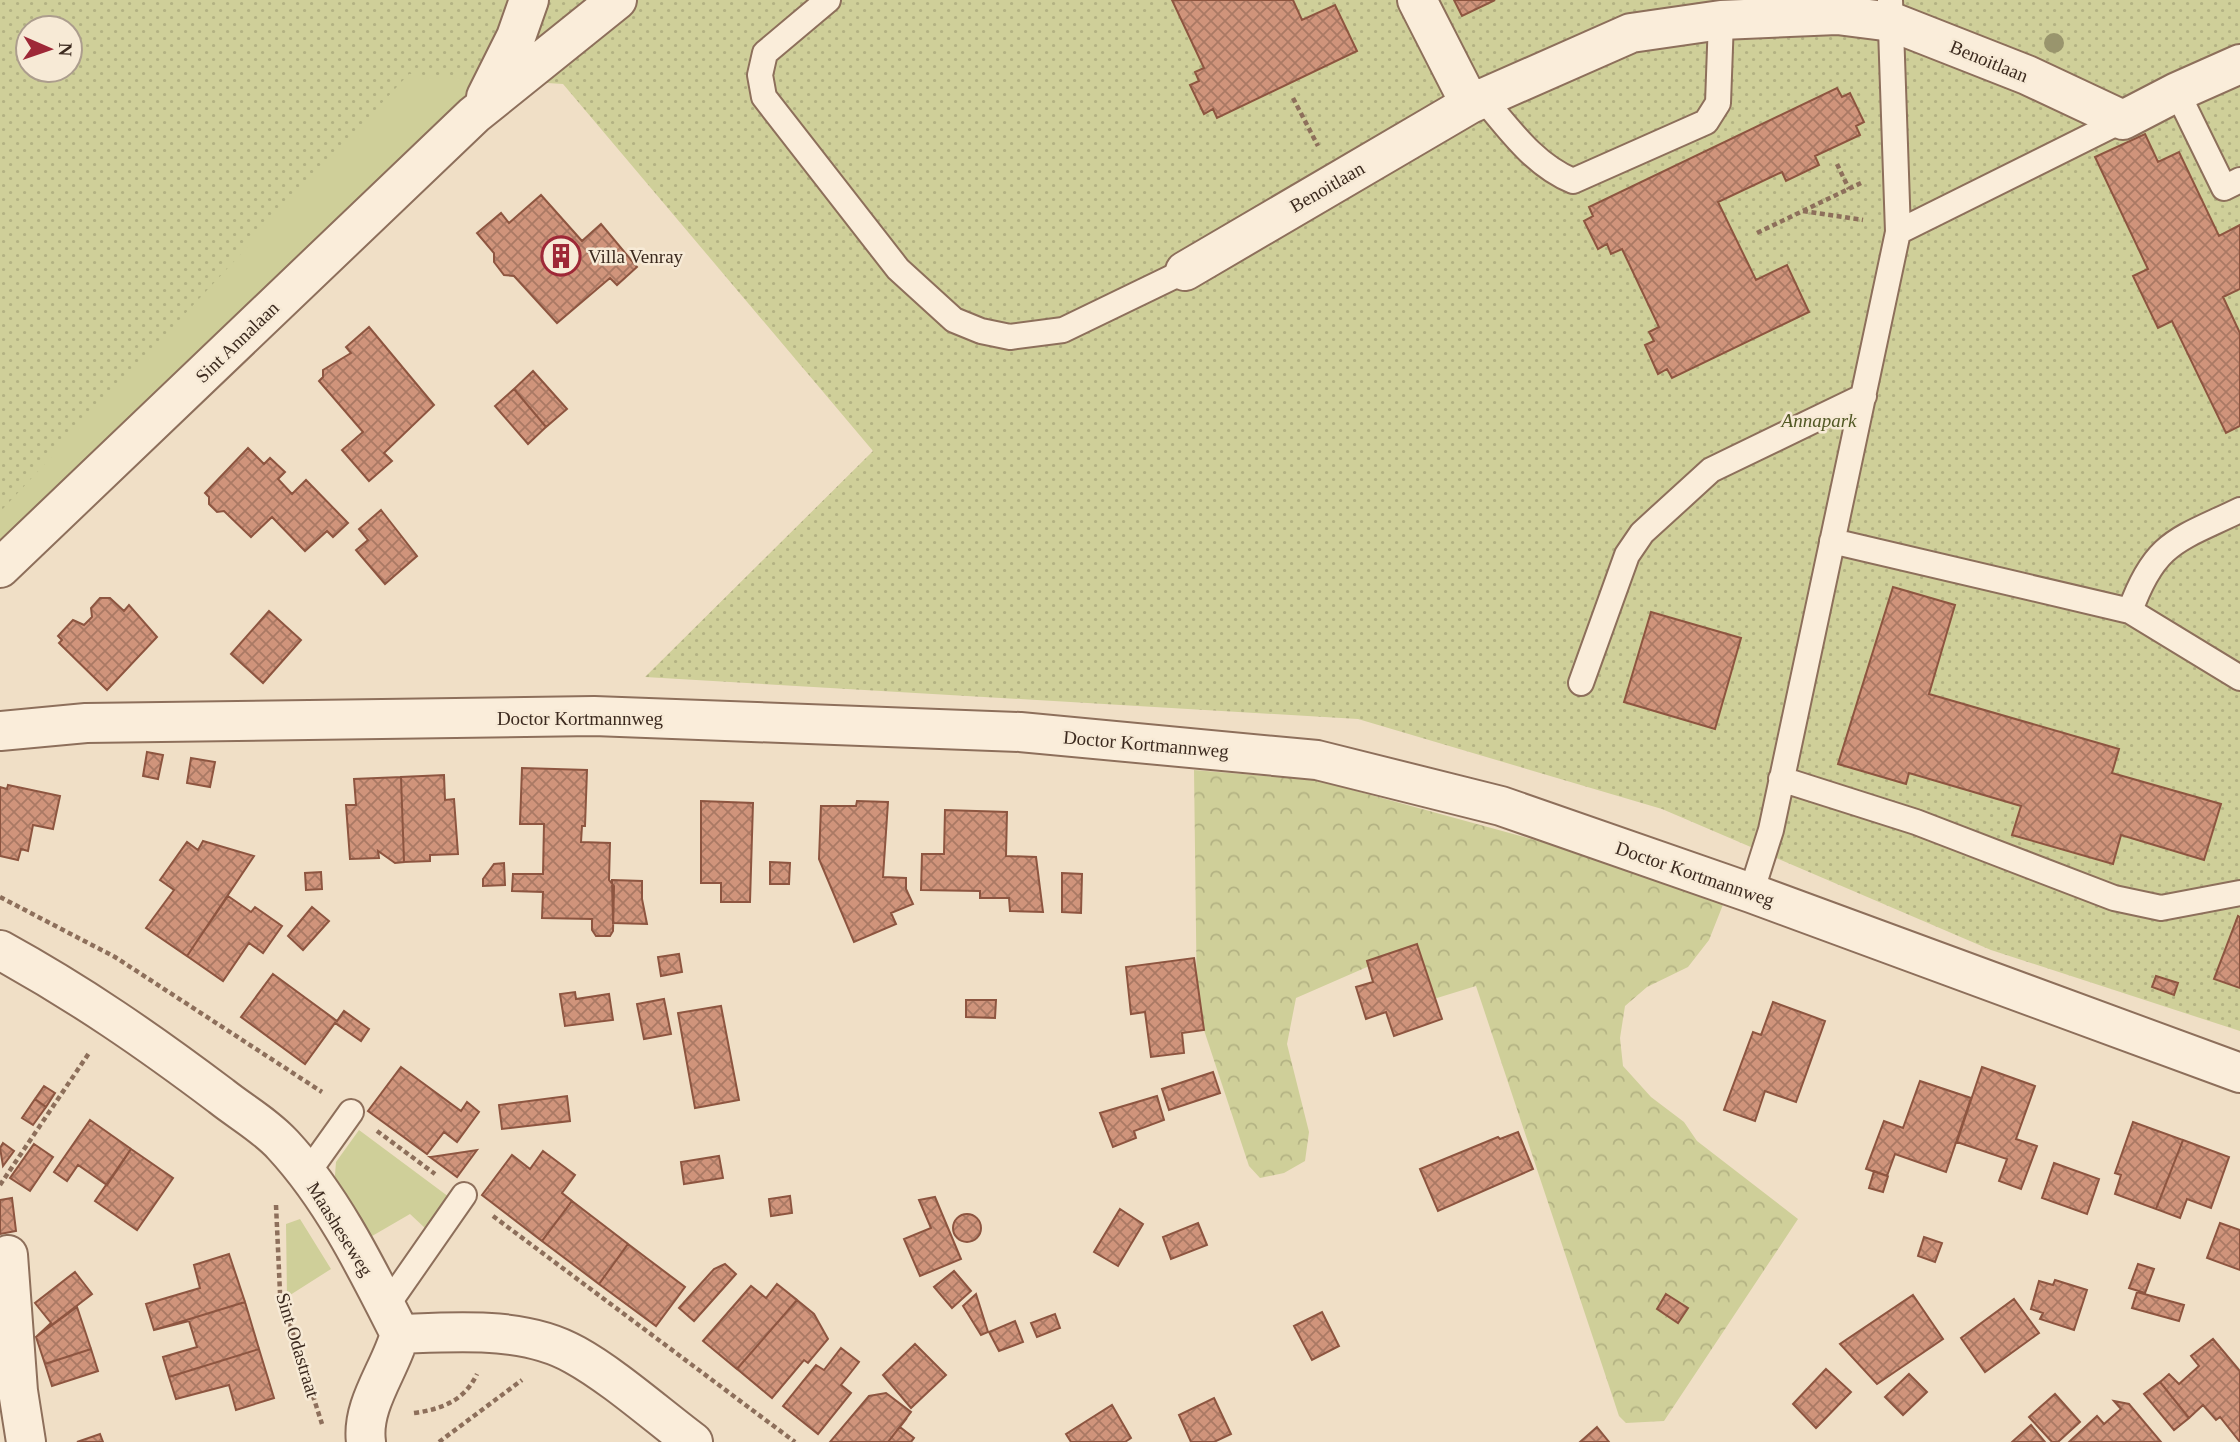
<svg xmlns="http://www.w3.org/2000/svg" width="2240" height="1442" font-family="Georgia,serif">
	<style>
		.grass { fill: #cfcf99 }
		.forest { fill: url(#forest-crowns) }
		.park { fill: url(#park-dots); fill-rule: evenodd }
		.building { fill: url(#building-cross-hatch); stroke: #8d5540; stroke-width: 2 }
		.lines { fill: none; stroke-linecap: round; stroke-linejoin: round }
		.lane-casing { stroke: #8d6f5b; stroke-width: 28 }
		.street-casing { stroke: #8d6f5b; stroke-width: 42 }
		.path { stroke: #8d6f5b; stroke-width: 4.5; stroke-dasharray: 5 3.5; stroke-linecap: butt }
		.lane { stroke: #faedda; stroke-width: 24 }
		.street { stroke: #faedda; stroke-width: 38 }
		.tree { fill: #99956d }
		.labels { text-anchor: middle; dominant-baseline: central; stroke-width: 5; stroke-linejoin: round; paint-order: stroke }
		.street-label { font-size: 19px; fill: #3c2a1f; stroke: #f7ead6 }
		.poi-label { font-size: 19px; fill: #3c2a1f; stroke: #f7ead6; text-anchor: start }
		.park-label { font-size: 19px; font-style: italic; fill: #525925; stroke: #f7ead6 }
	</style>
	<defs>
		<pattern id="forest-crowns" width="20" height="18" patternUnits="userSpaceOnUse" patternTransform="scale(1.75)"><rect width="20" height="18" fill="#cfcf99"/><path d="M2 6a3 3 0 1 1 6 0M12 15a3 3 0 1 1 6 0" fill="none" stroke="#b3b283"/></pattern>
		<pattern id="park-dots" width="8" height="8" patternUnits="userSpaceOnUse" patternTransform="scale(1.75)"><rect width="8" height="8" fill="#cfcf99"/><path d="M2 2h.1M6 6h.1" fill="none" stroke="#b3b283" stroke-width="1.8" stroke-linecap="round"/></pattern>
		<pattern id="building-cross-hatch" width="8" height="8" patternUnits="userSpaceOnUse" patternTransform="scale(1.75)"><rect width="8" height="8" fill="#d0947b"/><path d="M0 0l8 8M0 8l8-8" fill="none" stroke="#aa7964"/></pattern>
	</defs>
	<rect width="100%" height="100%" fill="#f0dfc6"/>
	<!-- grass -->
	<path class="grass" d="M515 0 470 96 0 550V395L54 270Z
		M359 1130 449 1197 426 1229 410 1214 367 1239 334 1188 336 1162Z
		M300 1219 331 1269 287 1297 286 1224Z"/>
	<!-- forest -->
	<path class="forest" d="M1194 770 1316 780 1710 888 1726 897 1709 940 1688 967 1647 987 1625 1006 1620 1038 1623 1066 1651 1097 1684 1122 1697 1141 1798 1219 1664 1421 1626 1423 1619 1416 1476 986 1424 1002 1409 954 1367 967 1296 998 1287 1044 1309 1132 1305 1161 1284 1173 1260 1178 1249 1166 1197 1009Z"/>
	<!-- park -->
	<path class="park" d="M0 0H2240V1031L1991 950 1662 809 1358 719 645 677 873 451 563 84 409 74 0 512ZM28 28H70V70H28Z"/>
	<!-- building -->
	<path class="building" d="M1172 0H1293L1302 20 1335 5 1357 51 1217 118 1213 109 1204 114 1190 85 1199 81 1195 72 1204 68Z
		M1454 0H1495L1462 16Z
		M1837 88 1842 97 1850 93 1864 122 1856 126 1860 135 1815 156 1819 165 1786 181 1782 172 1718 202 1756 280 1787 265 1809 312 1672 378 1667 369 1658 374 1645 345 1654 341 1649 332 1659 327 1622 249 1611 254 1607 244 1598 249 1584 221 1593 216 1589 207Z
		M2145 134 2158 162 2179 152 2219 236 2240 225V289L2223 297 2240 333V426L2226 433 2172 321 2158 328 2133 276 2148 269 2095 157Z
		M541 195 582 241 601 224 637 267 617 285 610 278 557 323 514 276 504 275 494 262V253L477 233 501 213 509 223Z
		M369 327 434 405 384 453 392 461 369 481 342 450 363 432 319 381 323 377V370L351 353 346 347Z
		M533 371 567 409 546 427 514 389Z
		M514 389 546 427 528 444 495 406Z
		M248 448 264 464 270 458 285 472 278 479 292 494 306 480 348 523 333 537 327 531 305 551 272 517 251 537 224 511 217 512 209 504V497L205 493Z
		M381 510 417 556 385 584 356 550 368 540 359 529Z
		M1893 587 1955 605 1929 694 2119 749 2112 773 2221 804 2204 860 2121 835 2113 864 2012 835 2021 806 1909 773 1906 784 1838 764Z
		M100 598H110L124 611 129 605 157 637 107 690 59 643 62 640 58 636 73 620 84 625 92 617 91 608Z
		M269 611 301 640 263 683 231 654Z
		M1651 612 1741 638 1715 729 1624 702Z
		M147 752 163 755 158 779 143 776Z
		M191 758 215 762 210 787 187 783Z
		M522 768 587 770 585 826H582L581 842 610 843 609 880 614 886 613 931 610 936H596L592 930V919L542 918 543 892 512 891 513 874H543L544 824H520Z
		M444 775 445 800 454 799 458 854 430 855V861L404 862 401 777Z
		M401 777 404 862 395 863 378 851 379 858 350 859 346 805H356L354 779Z
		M8 785 60 796 53 829 33 825 28 851 21 849 18 860 0 856V787L7 789Z
		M701 801 753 803 750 902H721V883H701Z
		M857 801 888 802 883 877 906 878V889L913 904 891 913 896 924 854 942 819 859 821 806H856Z
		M945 810 1007 812 1006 856 1036 857 1043 912 1010 911 1009 898H980V891L921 890 922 854H944Z
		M203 841 254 856 187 956 146 928 174 890 160 880 187 842 198 850Z
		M770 862 790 863 789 884H770Z
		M504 863 505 885 483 886V879L494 864Z
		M321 872 322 889 306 890 305 873Z
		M1062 873 1082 874 1081 913 1062 912Z
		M612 880 642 881V899L647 924 613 923Z
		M228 896 251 912 255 907 282 926 263 953 249 943 223 981 187 956Z
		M312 907 329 921 303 950 288 936Z
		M2238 916 2240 917V988L2214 979Z
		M1417 944 1442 1019 1394 1036 1386 1012 1366 1019 1356 987 1373 982 1367 961Z
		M679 954 682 972 661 976 658 957Z
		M1194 958 1204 1030 1182 1033 1184 1053 1151 1057 1145 1012 1131 1014 1126 967Z
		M273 974 337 1021 344 1011 369 1029 361 1041 335 1023 305 1064 241 1017Z
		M2156 976 2178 983 2174 995 2152 987Z
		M575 992 576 999 609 994 613 1020 565 1026 560 994Z
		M664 999 671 1034 644 1039 637 1004Z
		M966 1000H996L995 1018 966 1017Z
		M1773 1002 1825 1021 1796 1102 1765 1091 1755 1121 1724 1110 1753 1032 1761 1035Z
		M721 1006 739 1100 695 1108 678 1013Z
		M401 1067 461 1111 467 1102 479 1112 457 1142 444 1132 427 1154 368 1111Z
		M1982 1067 2035 1086 2016 1139 2037 1146 2021 1189 1999 1181 2007 1159 1957 1142Z
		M1213 1072 1220 1093 1169 1110 1162 1089Z
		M1920 1081 1971 1098 1946 1172 1895 1154 1887 1176 1866 1169 1884 1121 1903 1128Z
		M44 1086 55 1093 46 1107 35 1099Z
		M567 1096 570 1121 502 1129 499 1105Z
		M1157 1096 1164 1120 1134 1131 1136 1138 1113 1147 1100 1113Z
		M35 1099 46 1107 33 1125 22 1118Z
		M90 1120 131 1149 107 1185 78 1165 67 1181 54 1172Z
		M2133 1122 2183 1140 2156 1209 2115 1194 2121 1175 2115 1173Z
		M1518 1132 1533 1169 1438 1211 1420 1169 1498 1137 1500 1139Z
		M2183 1140 2229 1157 2211 1208 2187 1199 2180 1218 2156 1209Z
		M3 1143 14 1151 3 1166 0 1148Z
		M34 1144 53 1157 30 1191 10 1178Z
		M131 1149 173 1178 137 1230 95 1201Z
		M477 1150 457 1177 430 1157H431Z
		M543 1151 575 1175 562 1193 572 1201 542 1241 482 1195 512 1155 530 1169Z
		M719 1156 723 1178 684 1184 681 1162Z
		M2054 1163 2099 1179 2087 1214 2042 1198Z
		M1874 1171 1888 1176 1883 1192 1869 1188Z
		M790 1196 792 1213 771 1216 769 1199Z
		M935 1197 961 1259 920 1276 904 1239 931 1228 919 1200Z
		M12 1198 16 1231 0 1234V1200Z
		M572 1201 628 1244 599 1284 542 1241Z
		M1120 1209 1143 1224 1118 1266 1094 1252Z
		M953 1228a14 14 0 1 1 28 0a14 14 0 1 1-28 0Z
		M1198 1223 1207 1245 1171 1259 1163 1237Z
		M2220 1223 2240 1230V1270L2207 1258Z
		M1924 1237 1942 1243 1935 1262 1918 1256Z
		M628 1244 685 1287 656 1326 599 1284Z
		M229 1254 245 1302 154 1330 146 1304 200 1288 194 1265Z
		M725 1264 736 1274 694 1321 679 1308 714 1269Z
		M2138 1264 2154 1269 2145 1293 2129 1288Z
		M954 1271 971 1291 952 1308 934 1287Z
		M75 1272 92 1294 36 1337 51 1323 35 1303Z
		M2055 1280 2087 1290 2074 1330 2040 1319 2043 1313 2031 1309 2039 1281 2053 1285Z
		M777 1284 797 1300 737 1369 703 1341 751 1286 766 1298Z
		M2137 1292 2184 1305 2179 1321 2132 1308Z
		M976 1294 988 1332 981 1335 963 1306Z
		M1666 1294 1688 1308 1678 1323 1657 1309Z
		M1913 1295 1943 1339 1877 1384 1840 1344Z
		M2014 1299 2039 1333 1985 1372 1961 1338Z
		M797 1300 814 1314 828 1339 808 1363 804 1360 772 1398 737 1369Z
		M245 1302 259 1349 169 1377 163 1357 197 1347 189 1321 154 1330Z
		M77 1307 91 1349 45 1364 36 1337Z
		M1322 1312 1339 1346 1312 1360 1294 1326Z
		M1055 1314 1060 1328 1037 1337 1031 1323Z
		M1015 1321 1023 1342 999 1351 989 1332Z
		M2213 1339 2240 1371V1442L2220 1417 2216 1420 2203 1405 2189 1418 2160 1382 2169 1374 2179 1384 2199 1366 2191 1356Z
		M915 1344 946 1375 911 1408 883 1375Z
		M841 1348 859 1362 841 1385 851 1393 818 1434 783 1406 816 1365 824 1370Z
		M91 1349 98 1371 52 1386 45 1364Z
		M259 1349 274 1398 236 1410 229 1385 176 1399 169 1377Z
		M1826 1369 1851 1392 1816 1428 1793 1404Z
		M1909 1374 1927 1392 1903 1415 1885 1397Z
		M2160 1382 2189 1418 2174 1430 2144 1394Z
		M886 1393 911 1412 888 1442H830L869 1396Z
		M2055 1394 2080 1422 2058 1442H2052L2029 1417Z
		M1214 1398 1231 1434 1214 1442H1191L1179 1415Z
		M2114 1401 2129 1404 2161 1442H2069L2097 1416 2104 1424 2121 1409Z
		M1112 1405 1131 1438 1125 1442H1071L1066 1434Z
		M907 1418 900 1427 914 1438 911 1442H888Z
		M2031 1425 2045 1442H2012Z
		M1597 1427 1609 1442H1580Z
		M100 1434 103 1442H77Z"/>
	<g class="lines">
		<!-- lane casing -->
		<g class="lane-casing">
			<path id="lane" d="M828 0 765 53 760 75 764 97 898 269 954 320 981 331 1010 337 1063 330 1185 271
				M1890 0 1898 232 2123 120
				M2177 92 2224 188 2240 180
				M1482 97C1509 129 1534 165 1573 181L1706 122 1718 103 1721 20
				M1832 541 2130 611 2240 678
				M2130 611C2155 541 2178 540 2240 510
				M1581 683 1627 555 1642 533 1711 470 1864 396
				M1781 779 1916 822 2114 898 2161 908 2240 893
				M1751 893 1771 830 1898 232
				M306 1175 351 1112
				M386 1307 464 1195"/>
		</g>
		<!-- street casing -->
		<g class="street-casing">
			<path id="street" d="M1417 0 1470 104
				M486 97 516 37 529 0
				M1185 271 1470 104 1631 33 1721 20 1837 15 1892 22 2027 75 2123 120 2177 92 2240 64
				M0 568 474 115 617 0
				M0 731 86 723 594 716 1020 732 1317 760 1501 806 1751 893 2240 1073
				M0 950C80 994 148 1041 221 1096 241 1112 266 1126 283 1145 333 1199 367 1269 400 1334 456 1332 525 1326 575 1355 613 1376 657 1415 693 1442
				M8 1255 18 1391 26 1442
				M366 1442C361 1405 390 1370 400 1334"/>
		</g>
		<!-- path -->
		<path class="path" d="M1293 98 1318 146
			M1837 164 1849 189
			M1803 211 1863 220
			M1757 233 1861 183
			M0 897 115 957 322 1092
			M377 1131 435 1174
			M0 1185 89 1053
			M276 1205 280 1293 322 1424
			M493 1216 795 1442
			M414 1413C442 1409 464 1401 477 1374
			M439 1442 522 1380"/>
		<!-- lane -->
		<use href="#lane" class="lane"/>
		<!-- street -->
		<use href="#street" class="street"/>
	</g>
	<!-- trees -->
	<circle class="tree" cx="2054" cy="43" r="10"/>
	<!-- icons -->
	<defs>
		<g id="building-ring" transform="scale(2.0125)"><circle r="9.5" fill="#f7ead6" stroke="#9e2837" stroke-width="1.5"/><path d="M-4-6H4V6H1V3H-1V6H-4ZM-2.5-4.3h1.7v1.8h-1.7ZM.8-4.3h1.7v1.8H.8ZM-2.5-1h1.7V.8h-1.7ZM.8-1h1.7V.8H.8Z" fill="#9e2837"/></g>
	</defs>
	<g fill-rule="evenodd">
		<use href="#building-ring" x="561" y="256"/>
	</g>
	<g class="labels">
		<!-- street labels -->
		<g class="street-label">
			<text transform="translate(1989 61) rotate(22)">Benoitlaan</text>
			<text transform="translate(1327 187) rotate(-30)">Benoitlaan</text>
			<text transform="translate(237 342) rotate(-44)">Sint Annalaan</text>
			<text x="580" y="718">Doctor Kortmannweg</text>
			<text transform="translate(1146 744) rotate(5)">Doctor Kortmannweg</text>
			<text transform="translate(1695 874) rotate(19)">Doctor Kortmannweg</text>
			<text transform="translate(340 1229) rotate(58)">Maasheseweg</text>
			<text transform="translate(298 1345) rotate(73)">Sint Odastraat</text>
		</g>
		<!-- poi labels -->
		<g class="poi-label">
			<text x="588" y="256">Villa Venray</text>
		</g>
		<!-- park labels -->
		<g class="park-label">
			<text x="1819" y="420">Annapark</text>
		</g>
	</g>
	<!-- north arrow -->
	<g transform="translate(49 49) rotate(92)"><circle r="33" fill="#f7ead6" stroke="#ac9d8d" stroke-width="2"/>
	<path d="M0-5L12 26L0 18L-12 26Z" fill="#9e2837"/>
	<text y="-10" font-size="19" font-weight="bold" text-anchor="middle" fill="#3c2a1f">N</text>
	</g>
</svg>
